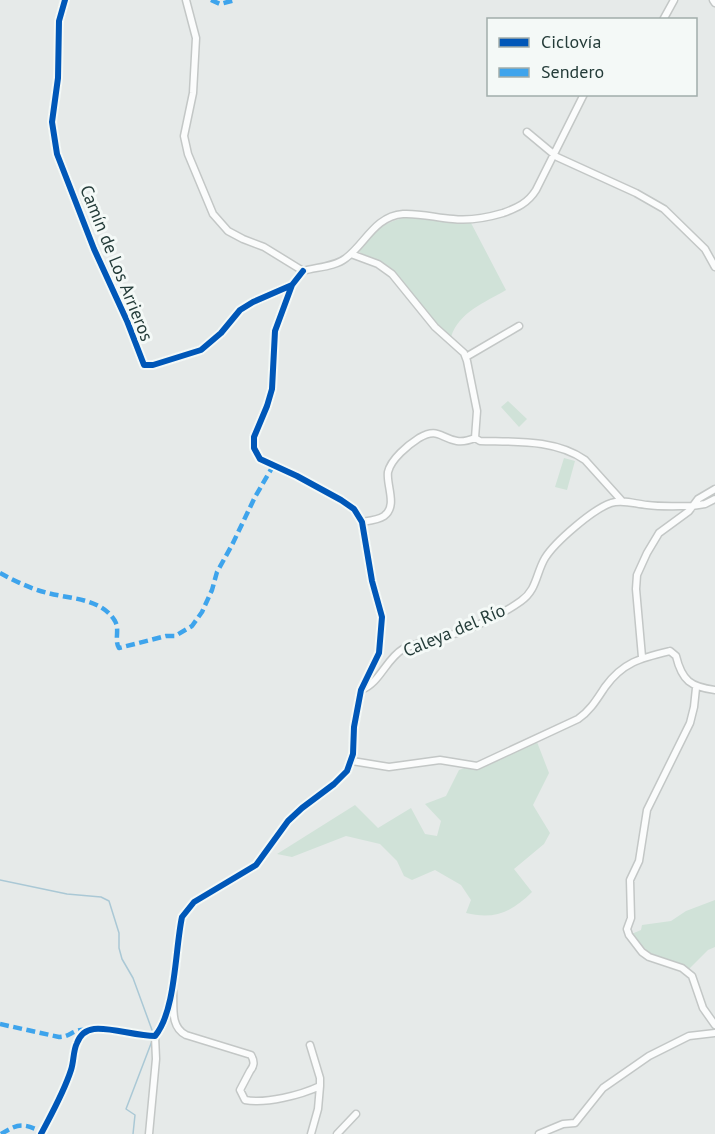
<svg xmlns="http://www.w3.org/2000/svg" width="715" height="1134" font-family="'PT Sans',sans-serif">
	<style>
		.green { fill: #d0e2d8 }
		.lines { fill: none; stroke-linecap: round; stroke-linejoin: round }
		.stream { stroke: #aac8d5; stroke-width: 1.5 }
		.minor-casing { stroke: #c3c7c6; stroke-width: 9 }
		.minor { stroke: #fbfcfc; stroke-width: 6 }
		.quiet { stroke: #3ea4ec; stroke-width: 4.5; stroke-dasharray: 9 4.5; stroke-linecap: butt }
		.cycleway-casing { stroke: #f4f9f7; stroke-width: 10 }
		.cycleway { stroke: #0057b8; stroke-width: 6 }
		.labels { text-anchor: middle; dominant-baseline: central; stroke-width: 6; stroke-linejoin: round; paint-order: stroke }
		.street-label { font-size: 18px; fill: #243c39; stroke: #f4f9f7 }
	</style>
	<rect width="100%" height="100%" fill="#e6eae9"/>
	<!-- green -->
	<path class="green" d="M416 216 446 222 471 223 506 290C484 303 459 312 451 337 427 318 413 291 391 270 382 261 367 261 359 251 367 229 394 218 416 216Z
		M508 401 527 419 519 427 501 407Z
		M564 458 575 461 567 490 555 487Z
		M537 742 549 773 533 805 550 833 544 844 514 869 532 892C512 912 494 920 466 913L471 900 461 885 435 870 412 880 404 876 397 861 380 844 346 836 292 857 277 854 355 805 378 828 411 808 425 834 437 836 441 821 425 804 446 796 459 770Z
		M715 900V947L708 950 687 971 649 957 629 935 641 930 642 925 671 921 686 911Z"/>
	<g class="lines">
		<!-- stream -->
		<path class="stream" d="M0 880 67 894 101 897 109 901 119 933V948L122 959 133 978 152 1030
			M133 1134 135 1115 126 1109 152 1041"/>
		<!-- minor casing -->
		<g class="minor-casing">
			<path id="minor" d="M65 0 59 21 58 78 52 122 57 154 94 249 127 321 144 365H153L201 350 221 333 240 310 253 302 292 285
				M186 0 196 38 193 93 184 136 188 154 213 214 228 231 243 239 264 247 303 271
				M713 0 715 3
				M663 20 674 0
				M527 132 557 157 636 193 664 209 705 249 715 267
				M351 254 378 264 392 274 435 327 464 353 467 361 477 411 475 438 480 441C514 442 555 439 585 460L622 501
				M303 271C316 267 335 267 346 258 365 244 375 216 403 214 420 213 437 218 453 219 471 221 486 218 503 213 517 208 528 203 536 190L584 94
				M466 357 519 326
				M362 522C368 521 378 520 384 516 398 506 386 485 388 472 391 459 408 445 419 438 438 427 440 438 457 441 463 442 470 440 475 438
				M642 657 636 589 637 575 647 553 659 533 689 511 698 499 715 489
				M696 688 694 707 690 723 647 810 639 861 630 880 631 918 627 929 629 935 642 952 649 957 682 968 692 976 703 1008 715 1025
				M361 690C380 683 386 659 403 649 414 643 426 643 438 639 466 631 497 618 521 601 537 590 536 573 545 558 555 542 593 509 611 503 622 499 635 504 647 505 662 507 677 506 692 506L705 504 715 499
				M352 761 389 767 440 760 477 766 578 719C590 711 597 699 605 687 623 662 641 658 670 651L676 656C682 681 691 687 715 690
				M173 991C174 1007 170 1027 186 1035L251 1055C255 1062 254 1066 250 1071
				M250 1071 240 1090 245 1100C266 1104 301 1095 320 1086V1078L310 1045
				M41 1134C52 1113 64 1092 71 1070 74 1061 73 1051 77 1043 80 1035 86 1030 94 1029 110 1027 136 1036 155 1036 176 1011 175 949 182 917L194 902 256 865 288 821 302 808 334 784 347 771 353 754 354 727 361 690 379 653 382 617 372 581 362 522 354 509 341 500 297 476 260 459 254 448V437L267 406 272 389 275 331 292 285 303 271
				M149 1134 156 1059 155 1036
				M311 1134 318 1109 320 1086
				M337 1134 356 1114
				M539 1134 563 1124 575 1123 603 1088 649 1056 689 1036 715 1033"/>
		</g>
		<!-- minor -->
		<use href="#minor" class="minor"/>
		<!-- quiet -->
		<path class="quiet" d="M211 0 220 4 235 0
			M0 573C15 581 31 589 48 593 70 599 101 598 115 621 120 630 114 640 119 648L166 636H175L192 626 202 612 212 590 217 572 232 545 255 497 273 466
			M0 1024 59 1037C71 1037 73 1028 88 1030
			M1 1134C19 1123 23 1123 42 1132"/>
		<!-- cycleway casing -->
		<g class="cycleway-casing">
			<path id="cycleway" d="M65 0 59 21 58 78 52 122 57 154 94 249 127 321 144 365H153L201 350 221 333 240 310 253 302 292 285
				M41 1134C52 1113 64 1092 71 1070 74 1061 73 1051 77 1043 80 1035 86 1030 94 1029 110 1027 136 1036 155 1036 176 1011 175 949 182 917L194 902 256 865 288 821 302 808 334 784 347 771 353 754 354 727 361 690 379 653 382 617 372 581 362 522 354 509 341 500 297 476 260 459 254 448V437L267 406 272 389 275 331 292 285 303 271"/>
		</g>
		<!-- cycleway -->
		<use href="#cycleway" class="cycleway"/>
	</g>
	<g class="labels">
		<!-- street labels -->
		<g class="street-label">
			<text transform="translate(117 263) rotate(68)">Camín de Los Arrieros</text>
			<text transform="translate(454 630) rotate(-23)">Caleya del Río</text>
		</g>
	</g>
	<!-- legend -->
	<rect x="487" y="18" width="210" height="78" fill="#f4f9f7" stroke="#a1adab" stroke-width="1.5"/>
	<rect x="499" y="38" width="30" height="9" fill="#0057b8" stroke="#a1adab" stroke-width="1.5"/>
	<text x="541" y="48" font-size="18" fill="#243c39">Ciclovía</text>
	<rect x="499" y="68" width="30" height="9" fill="#3ea4ec" stroke="#a1adab" stroke-width="1.5"/>
	<text x="541" y="78" font-size="18" fill="#243c39">Sendero</text>
</svg>
